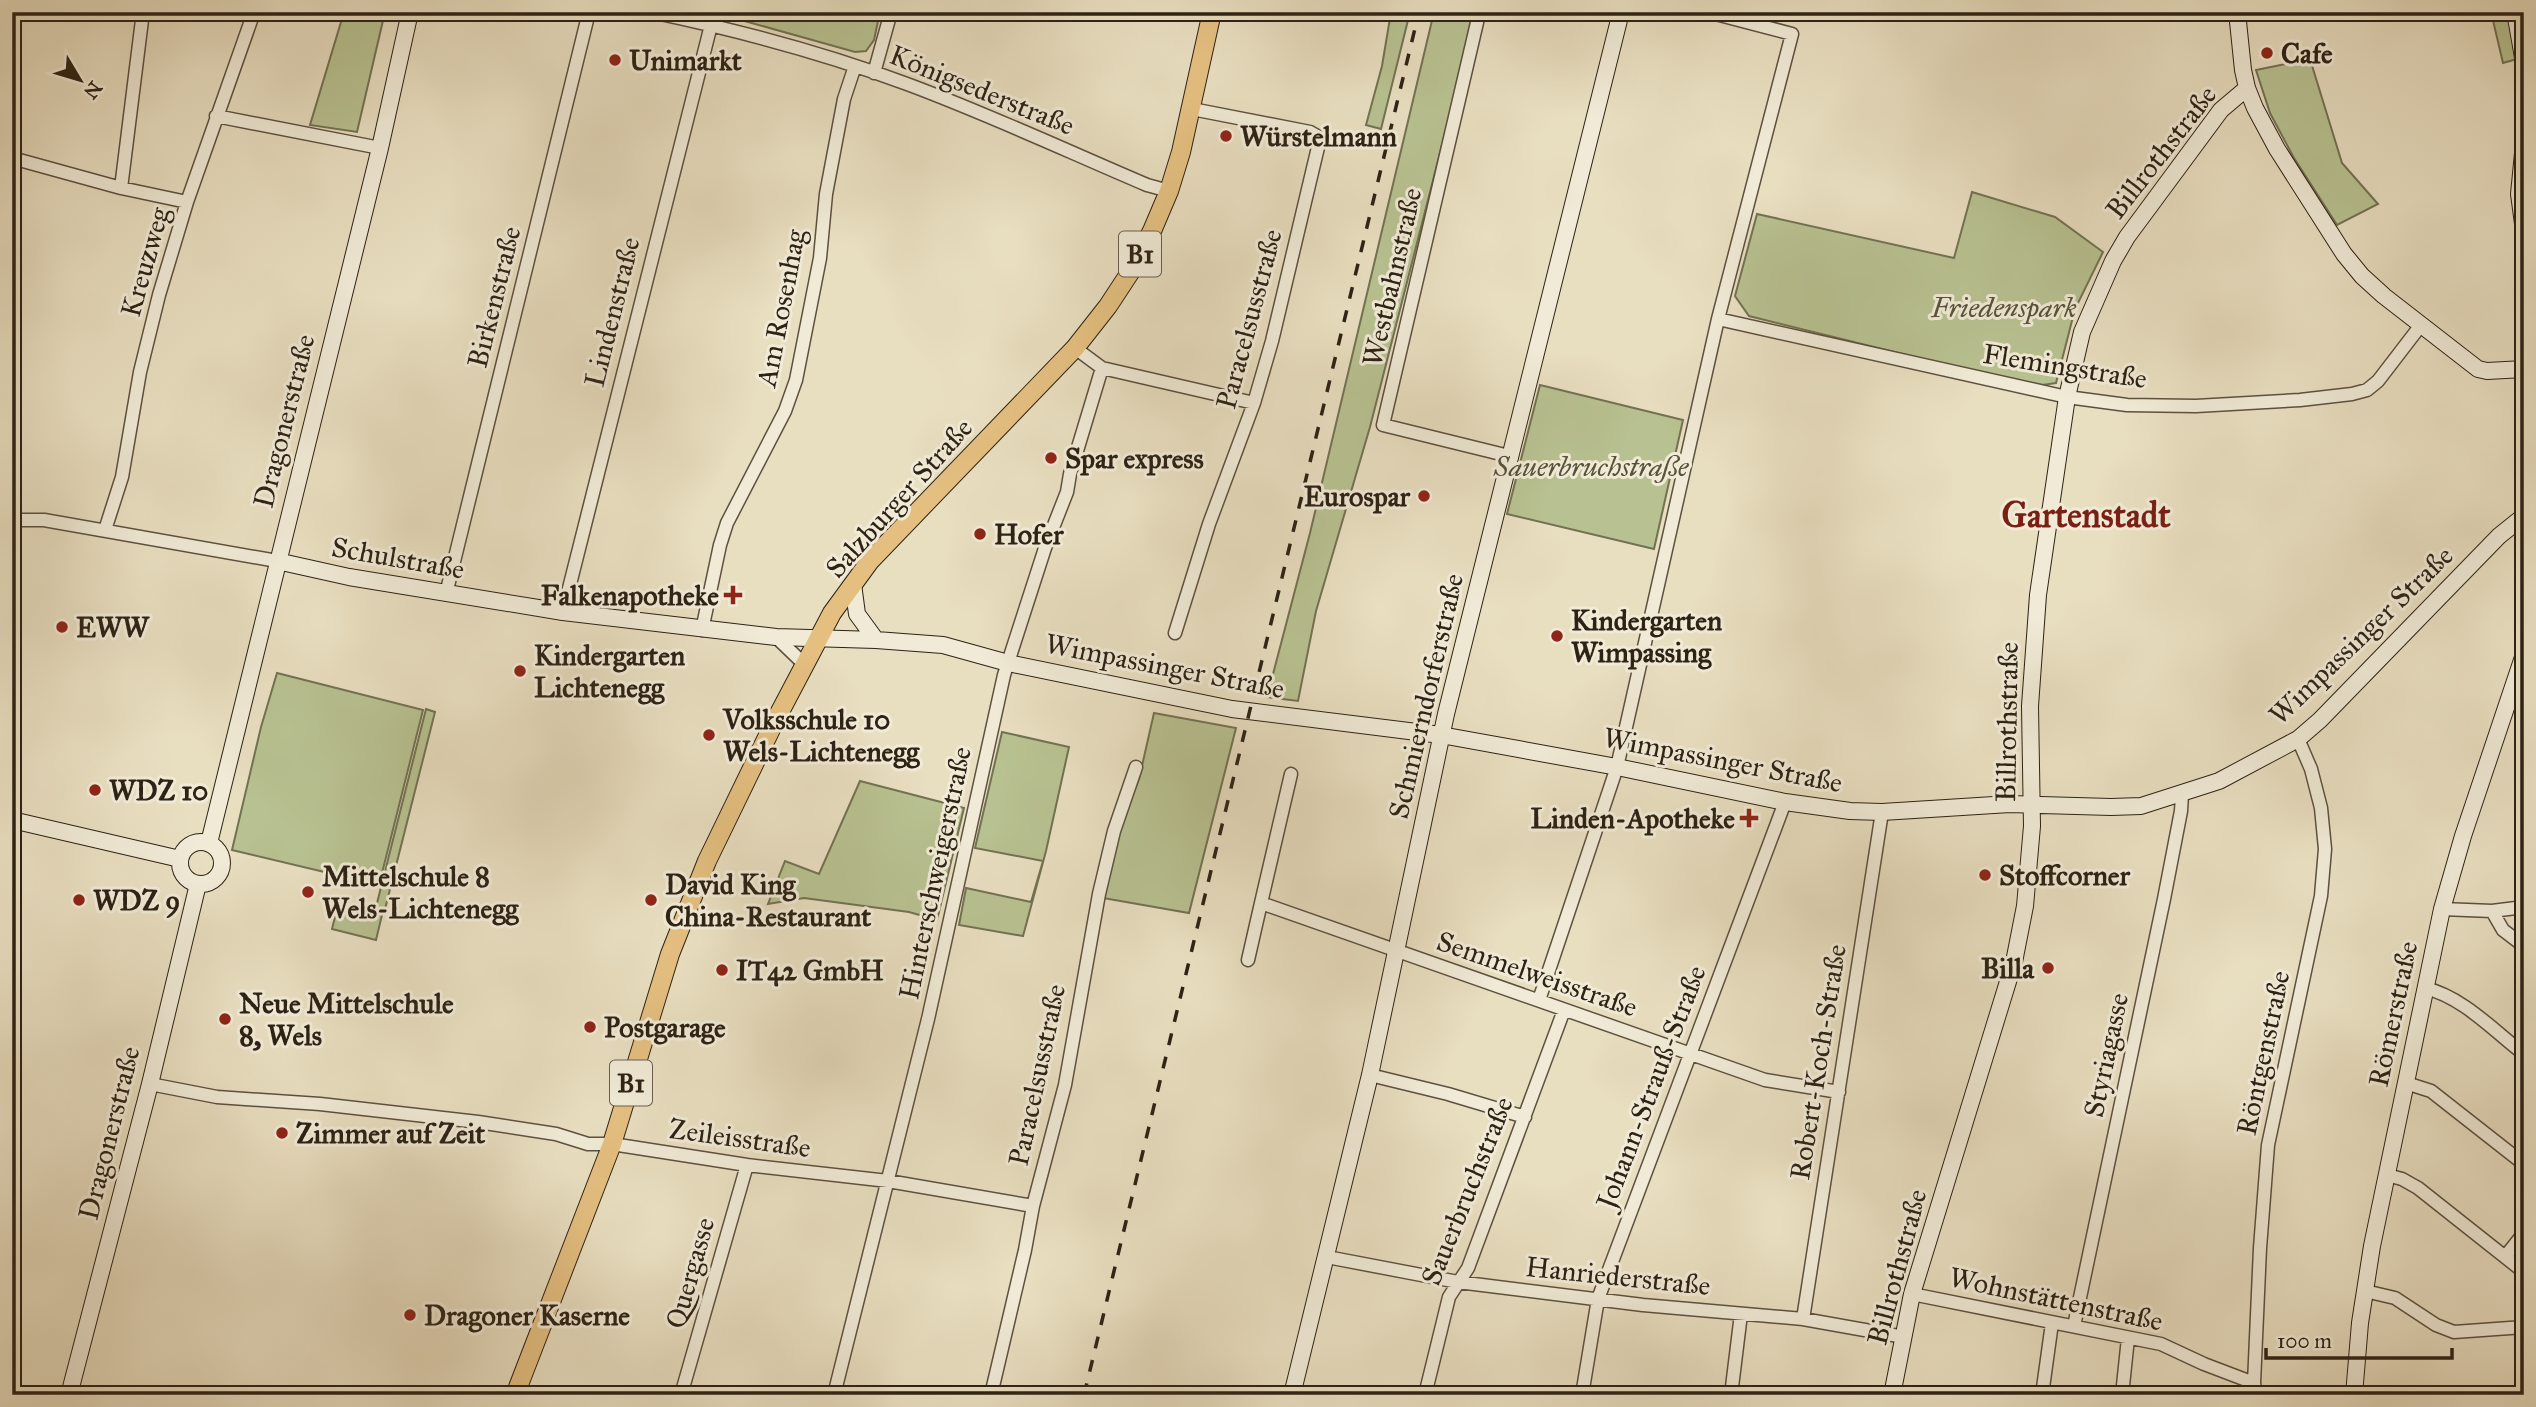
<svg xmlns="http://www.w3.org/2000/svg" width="2536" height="1407" font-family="'IM FELL Great Primer',serif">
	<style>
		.green { fill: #b8c191; stroke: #727253; stroke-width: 2 }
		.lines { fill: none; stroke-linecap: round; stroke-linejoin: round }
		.street-casing { stroke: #5c5140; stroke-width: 15 }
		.secondary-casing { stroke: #2d2215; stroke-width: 18 }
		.primary-casing { stroke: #2d2215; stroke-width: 20 }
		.street { stroke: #f0ead6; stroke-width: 12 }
		.secondary { stroke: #f0ead6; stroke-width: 16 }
		.primary { stroke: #e4bf80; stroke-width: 18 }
		.rail { stroke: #2d2215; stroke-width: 3.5; stroke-dasharray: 12 12; stroke-linecap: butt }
		.poi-dot { fill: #8f2418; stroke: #f0ead6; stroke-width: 2.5 }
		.labels { text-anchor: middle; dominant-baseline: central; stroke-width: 6; stroke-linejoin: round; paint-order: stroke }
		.shield { fill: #f0ead6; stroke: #685e4f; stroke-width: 2 }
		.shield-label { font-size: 26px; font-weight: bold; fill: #2d2215 }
		.poi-label { font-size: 28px; font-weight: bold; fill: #2d2215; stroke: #f0ead6; text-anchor: start }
		.street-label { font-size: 28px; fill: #2d2215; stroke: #f0ead6 }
		.park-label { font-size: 28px; font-style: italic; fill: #57523a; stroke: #f0ead6 }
		.district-label { font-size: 35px; font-weight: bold; fill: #7a1f14; stroke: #f0ead6 }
	</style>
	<rect width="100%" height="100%" fill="#e8dec0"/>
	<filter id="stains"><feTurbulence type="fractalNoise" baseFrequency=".00286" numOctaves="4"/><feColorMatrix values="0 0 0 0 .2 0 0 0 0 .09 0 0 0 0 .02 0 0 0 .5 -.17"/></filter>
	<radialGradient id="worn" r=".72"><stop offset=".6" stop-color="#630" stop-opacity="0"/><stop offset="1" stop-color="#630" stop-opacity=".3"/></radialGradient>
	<!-- green -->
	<path class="green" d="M344 12H385L357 132 310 125Z
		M729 12H880L874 40 866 51 855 52 734 18Z
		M1391 12H1410L1381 129 1366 125 1382 66Z
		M1434 12H1476L1370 427 1316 611 1298 701 1267 697 1310 533Z
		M2491 12H2524V57L2503 63Z
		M2310 59 2342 163 2378 204 2337 225 2294 158 2270 113 2256 70Z
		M1972 192 2055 217 2103 252 2075 309 2056 383 2042 385 1967 370 1749 316 1735 296 1757 214 1954 258Z
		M1540 385 1683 420 1654 549 1507 514Z
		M277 673 423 710 379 885 232 850 261 727Z
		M426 709 435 712 384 913 375 911Z
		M1154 713 1236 728 1189 913 1103 898 1117 832 1139 779Z
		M1002 732 1069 747 1046 851 1023 936 959 925 966 888 1031 902 1043 861 975 848Z
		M860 781 964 808 937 920 909 912 804 898 768 904 785 861 819 874Z
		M338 905 382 915 376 940 332 929Z"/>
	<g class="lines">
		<!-- street casing -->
		<g class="street-casing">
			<path id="street" d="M651 12C737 30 824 53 907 84 988 114 1067 151 1147 185L1169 191
				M1479 14 1383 425 1509 456
				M874 73 891 12
				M216 116 380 148
				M12 122 13 12
				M12 158 121 188 187 202
				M121 188 143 12
				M1718 319 2067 397 2127 405 2196 406 2300 400 2352 394 2367 390 2378 381 2421 325
				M1075 348 1102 368 1254 403
				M12 520H44L277 561
				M105 530 122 477 140 372 159 295 187 202 254 12
				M446 594 589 12
				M563 612 711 25
				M702 630 720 545 727 523 785 411 796 380 820 258 826 194 844 99 855 66
				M1175 633 1209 524 1254 403 1272 341 1319 143 1317 136 1310 132 1192 109
				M776 637 804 664
				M1291 774 1261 903 1765 1080 1839 1092
				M2442 909 2492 911 2524 907
				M2492 911 2503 930 2524 946
				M1248 960 1261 903
				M2425 988C2463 997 2494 1031 2524 1054
				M1539 1000 1617 767 1718 319 1792 34 1708 12
				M1370 1075 1448 1094 1525 1117
				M2406 1083 2431 1091 2524 1164
				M150 1084 217 1097 320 1104 478 1122 556 1134 588 1144H612L747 1165 888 1181 1033 1206
				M2387 1175 2402 1179 2418 1188 2524 1272
				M1327 1257 1458 1282 1643 1305 1803 1319 1904 1337
				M2505 1257 2524 1233
				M2365 1291 2395 1298 2436 1325 2454 1332 2524 1327
				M1912 1294 2161 1344 2204 1364 2254 1383 2256 1395
				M1803 1319 1882 812
				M2074 1326 2164 899 2181 811 2182 794
				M2254 1383 2260 1248 2268 1145 2321 896 2325 849 2321 808 2311 769 2298 739
				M681 1395 747 1165
				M834 1395 928 1019 1004 675 1045 548 1067 492 1070 474 1102 368
				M991 1395 1025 1250 1033 1206 1065 1085 1099 894 1114 831 1136 767
				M1425 1395 1449 1297 1468 1268 1564 1010
				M1582 1395 1598 1299 1785 802
				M1731 1395 1741 1314
				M2042 1395 2052 1323
				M2122 1395 2128 1338"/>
		</g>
		<!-- secondary casing -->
		<g class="secondary-casing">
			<path id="secondary" d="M2237 12 2243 70 2247 88 2255 108 2277 149 2344 254 2362 276 2384 296 2478 369 2487 371 2524 369
				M2515 12 2524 63
				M2524 143 2519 194 2524 231
				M277 561 349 577 563 612 776 637 876 640 943 645 1008 663 1232 709 1441 735 1617 767 1785 802 1850 811 1882 812 2010 804 2111 807 2141 806 2219 781 2298 739 2320 720 2499 536 2524 516
				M853 584 857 614 876 640
				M12 820 180 859
				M180 863a21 21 0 1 1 42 0a21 21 0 1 1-42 0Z
				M209 843 380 148 410 12
				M69 1395 150 1084 198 884
				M1292 1395 1370 1075 1446 714 1621 12
				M1892 1395 1912 1294 2014 962 2025 906 2032 826 2030 706 2038 595 2067 397 2082 332 2113 261 2127 237 2221 110 2247 88
				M2354 1395 2360 1323 2372 1246 2442 909 2463 836 2524 654"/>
		</g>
		<!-- primary casing -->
		<g class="primary-casing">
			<path id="primary" d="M515 1395 612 1144 670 954 707 861 773 725 832 613 870 561 1075 348 1108 306 1131 271 1152 231 1169 191 1181 152 1212 12"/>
		</g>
		<!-- street -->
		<use href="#street" class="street"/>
		<!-- secondary -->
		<use href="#secondary" class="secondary"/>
		<!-- primary -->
		<use href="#primary" class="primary"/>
		<!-- rail -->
		<path class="rail" d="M1084 1395 1419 12"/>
	</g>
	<!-- markers -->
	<g class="poi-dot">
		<circle cx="2267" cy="53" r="7"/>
		<circle cx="615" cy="60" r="7"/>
		<circle cx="1226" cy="136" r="7"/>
		<circle cx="1051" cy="458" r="7"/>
		<circle cx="1424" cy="496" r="7"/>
		<circle cx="980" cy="534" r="7"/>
		<path d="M729.5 584.5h7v7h7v7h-7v7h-7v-7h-7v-7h7z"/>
		<circle cx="62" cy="627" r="7"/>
		<circle cx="1557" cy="636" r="7"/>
		<circle cx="520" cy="671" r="7"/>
		<circle cx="709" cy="735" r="7"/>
		<circle cx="95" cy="790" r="7"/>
		<path d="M1745.5 807.5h7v7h7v7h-7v7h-7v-7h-7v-7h7z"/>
		<circle cx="1985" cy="875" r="7"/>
		<circle cx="308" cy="892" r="7"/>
		<circle cx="79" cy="900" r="7"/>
		<circle cx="651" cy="900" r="7"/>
		<circle cx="2048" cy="968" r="7"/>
		<circle cx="722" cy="970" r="7"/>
		<circle cx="225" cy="1019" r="7"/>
		<circle cx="590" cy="1027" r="7"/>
		<circle cx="282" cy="1133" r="7"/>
		<circle cx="410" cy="1315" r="7"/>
	</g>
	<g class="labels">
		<!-- shield labels -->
		<g class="shield">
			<rect x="1119" y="231.5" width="42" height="45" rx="5"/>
			<rect x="610" y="1060.5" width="42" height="45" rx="5"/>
		</g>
		<g class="shield-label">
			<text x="1140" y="254">B1</text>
			<text x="631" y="1083">B1</text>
		</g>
		<!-- poi labels -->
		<g class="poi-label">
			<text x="2281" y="53">Cafe</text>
			<text x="629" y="60">Unimarkt</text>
			<text x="1240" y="136">Würstelmann</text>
			<text x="1065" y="458">Spar express</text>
			<text x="1410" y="496" text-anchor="end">Eurospar</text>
			<text x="994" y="534">Hofer</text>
			<text x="719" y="595" text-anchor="end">Falkenapotheke</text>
			<text x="1571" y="620">Kindergarten<tspan x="1571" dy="32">Wimpassing</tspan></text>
			<text x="76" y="627">EWW</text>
			<text x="534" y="655">Kindergarten<tspan x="534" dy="32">Lichtenegg</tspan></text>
			<text x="723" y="719">Volksschule 10<tspan x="723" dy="32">Wels-Lichtenegg</tspan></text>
			<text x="109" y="790">WDZ 10</text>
			<text x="1735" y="818" text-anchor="end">Linden-Apotheke</text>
			<text x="1999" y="875">Stoffcorner</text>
			<text x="322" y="876">Mittelschule 8<tspan x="322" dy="32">Wels-Lichtenegg</tspan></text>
			<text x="665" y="884">David King<tspan x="665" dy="32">China-Restaurant</tspan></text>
			<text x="93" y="900">WDZ 9</text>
			<text x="2034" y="968" text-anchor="end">Billa</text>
			<text x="736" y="970">IT42 GmbH</text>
			<text x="239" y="1003">Neue Mittelschule<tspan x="239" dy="32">8, Wels</tspan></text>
			<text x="604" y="1027">Postgarage</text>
			<text x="296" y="1133">Zimmer auf Zeit</text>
			<text x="424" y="1315">Dragoner Kaserne</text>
		</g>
		<!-- street labels -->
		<g class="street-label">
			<text transform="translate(982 90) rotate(22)">Königsederstraße</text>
			<text transform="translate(2161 152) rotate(-52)">Billrothstraße</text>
			<text transform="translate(145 262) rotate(-74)">Kreuzweg</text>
			<text transform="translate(1392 277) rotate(-77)">Westbahnstraße</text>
			<text transform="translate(494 297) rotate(-76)">Birkenstraße</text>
			<text transform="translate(781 308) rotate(-79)">Am Rosenhag</text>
			<text transform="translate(612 312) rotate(-76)">Lindenstraße</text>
			<text transform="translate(1249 319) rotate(-75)">Paracelsusstraße</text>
			<text transform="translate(2065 366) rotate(9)">Flemingstraße</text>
			<text transform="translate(284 421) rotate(-76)">Dragonerstraße</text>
			<text transform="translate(899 498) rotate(-48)">Salzburger Straße</text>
			<text transform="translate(398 558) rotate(10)">Schulstraße</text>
			<text transform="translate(2361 635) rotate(-44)">Wimpassinger Straße</text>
			<text transform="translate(1165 666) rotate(11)">Wimpassinger Straße</text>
			<text transform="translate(1426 696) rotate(-77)">Schmierndorferstraße</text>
			<text transform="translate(2007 722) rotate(-89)">Billrothstraße</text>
			<text transform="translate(1723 760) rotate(11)">Wimpassinger Straße</text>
			<text transform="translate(935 873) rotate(-78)">Hinterschweigerstraße</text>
			<text transform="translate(1537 974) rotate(19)">Semmelweisstraße</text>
			<text transform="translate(2393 1014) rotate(-78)">Römerstraße</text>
			<text transform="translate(2263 1053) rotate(-78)">Röntgenstraße</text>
			<text transform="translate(2106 1055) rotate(-78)">Styriagasse</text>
			<text transform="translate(1818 1062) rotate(-81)">Robert-Koch-Straße</text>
			<text transform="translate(1037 1075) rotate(-78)">Paracelsusstraße</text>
			<text transform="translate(1651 1087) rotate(-69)">Johann-Strauß-Straße</text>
			<text transform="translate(109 1133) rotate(-76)">Dragonerstraße</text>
			<text transform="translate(740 1138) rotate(8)">Zeileisstraße</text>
			<text transform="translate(1467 1191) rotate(-68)">Sauerbruchstraße</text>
			<text transform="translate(1897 1267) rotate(-75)">Billrothstraße</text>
			<text transform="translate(690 1273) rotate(-74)">Quergasse</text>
			<text transform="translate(1618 1276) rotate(6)">Hanriederstraße</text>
			<text transform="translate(2056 1299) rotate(12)">Wohnstättenstraße</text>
		</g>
		<!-- park labels -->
		<g class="park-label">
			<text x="2004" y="307">Friedenspark</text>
			<text x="1591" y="466">Sauerbruchstraße</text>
		</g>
		<!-- district labels -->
		<g class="district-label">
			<text x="2086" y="515">Gartenstadt</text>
		</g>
	</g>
	<!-- margin -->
	<rect width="2536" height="1407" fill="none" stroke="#e8dec0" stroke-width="42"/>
	<rect x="14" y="14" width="2508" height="1379" fill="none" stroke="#2d2215" stroke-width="3.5"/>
	<rect x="21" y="21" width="2494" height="1365" fill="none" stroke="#2d2215" stroke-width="2"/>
	<!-- north arrow -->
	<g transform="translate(80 80) rotate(128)" stroke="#f0ead6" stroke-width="5" paint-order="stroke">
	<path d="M0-5L12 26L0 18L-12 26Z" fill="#2d2215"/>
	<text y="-10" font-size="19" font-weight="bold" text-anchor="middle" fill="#2d2215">N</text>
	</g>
	<!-- scale -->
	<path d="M2266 1348v10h186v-10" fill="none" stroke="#2d2215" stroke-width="3.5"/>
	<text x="2277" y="1348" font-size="21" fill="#2d2215" stroke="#f0ead6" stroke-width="5" paint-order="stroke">100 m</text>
	<rect width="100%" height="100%" filter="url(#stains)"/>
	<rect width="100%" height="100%" fill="url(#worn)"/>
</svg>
